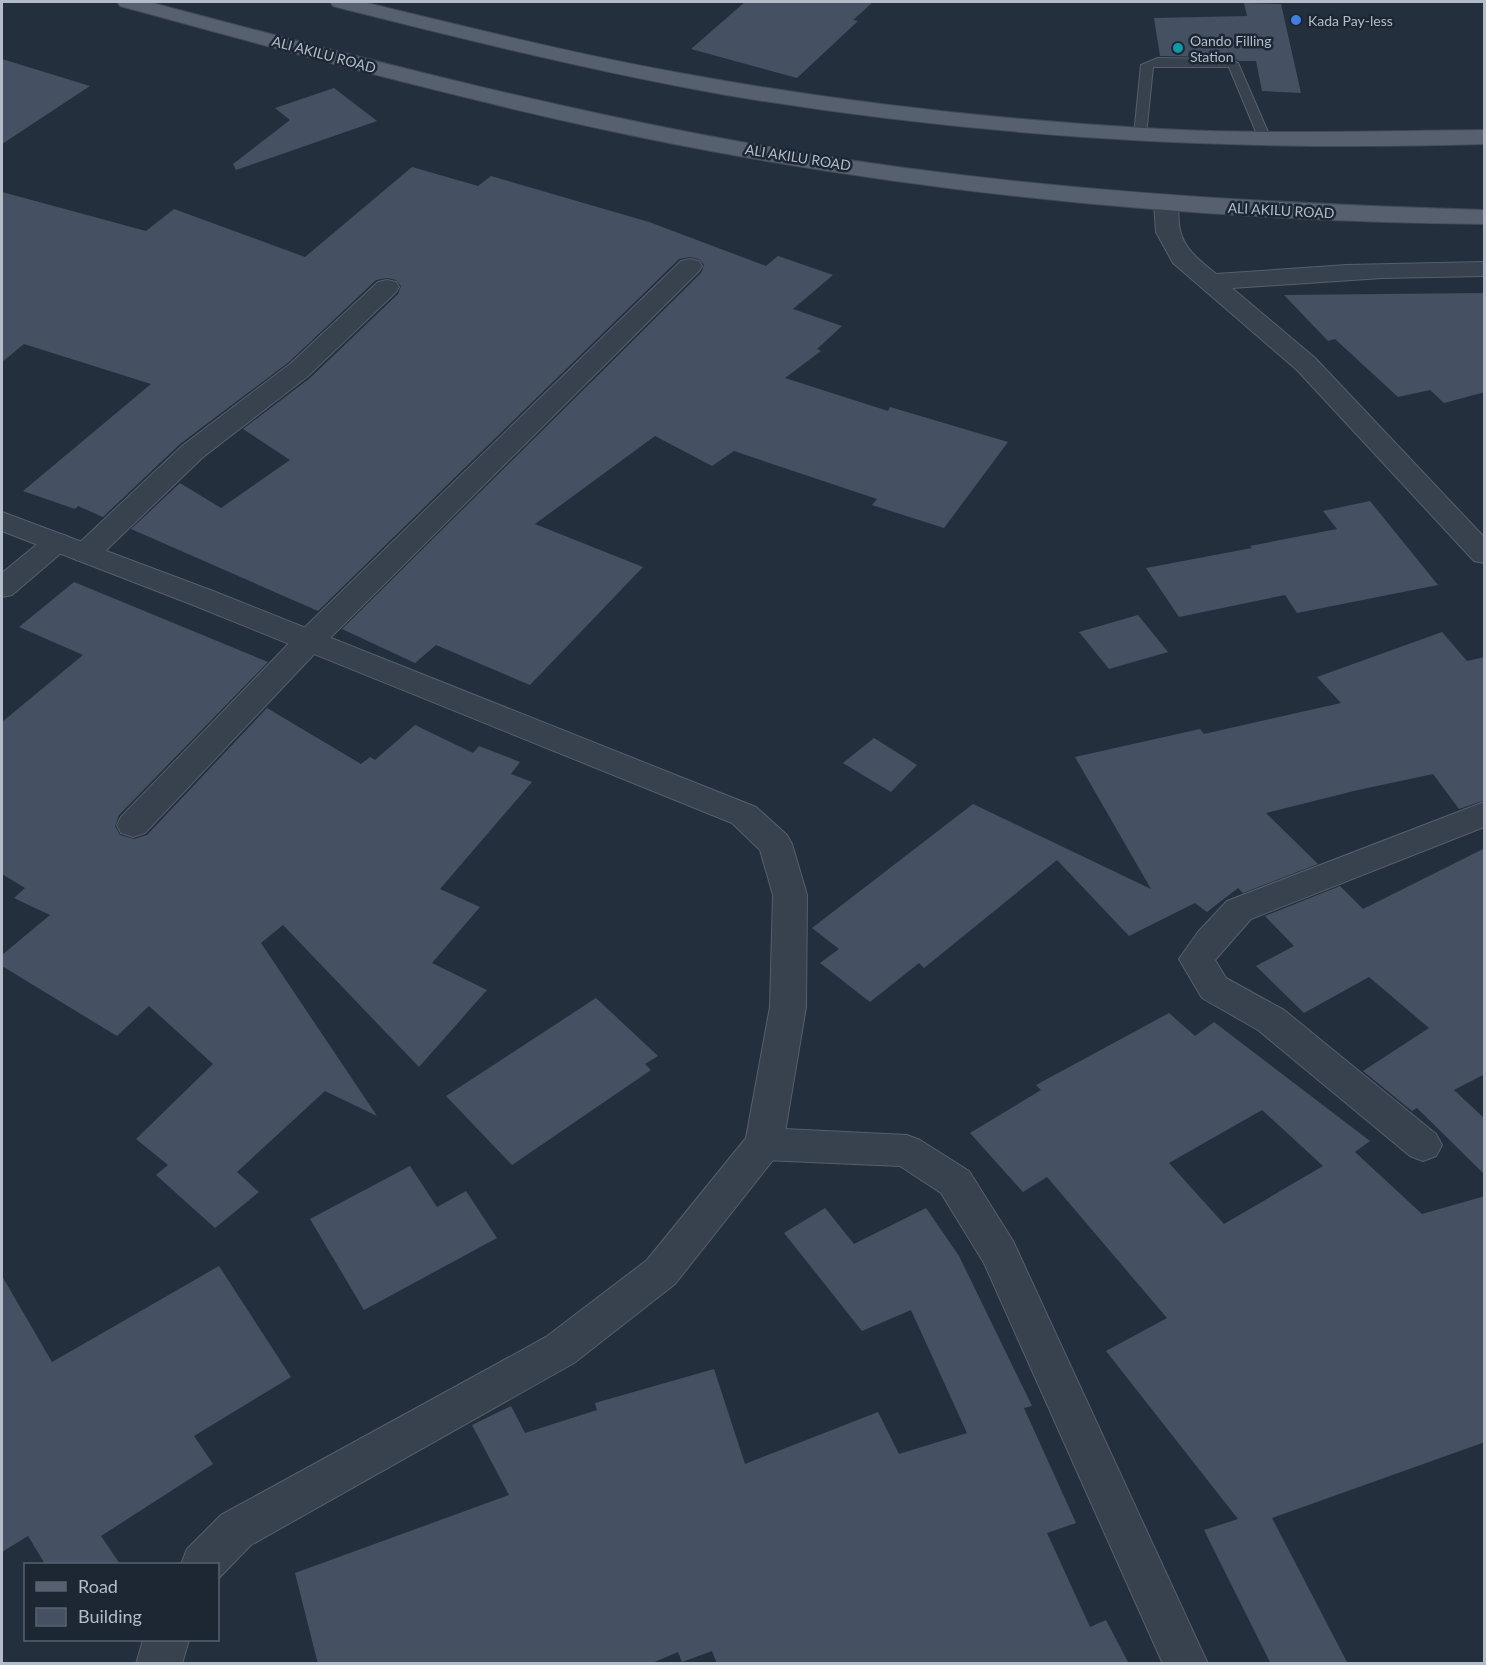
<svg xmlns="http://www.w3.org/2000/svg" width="1486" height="1665" font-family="Lato,sans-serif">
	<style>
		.building { fill: #455162; fill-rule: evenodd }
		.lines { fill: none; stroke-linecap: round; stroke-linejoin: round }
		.service-casing { stroke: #565f6c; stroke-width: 2 }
		.minor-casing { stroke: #565f6c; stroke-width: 2 }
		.tertiary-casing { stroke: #565f6c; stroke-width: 2 }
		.primary-casing { stroke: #414a57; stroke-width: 2 }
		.service { fill: #38414e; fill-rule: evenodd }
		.minor { fill: #38414e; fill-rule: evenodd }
		.tertiary { fill: #38414e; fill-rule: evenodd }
		.primary { fill: #56606e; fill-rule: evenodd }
		.shop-dot { fill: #3f7fe0; stroke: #1d2633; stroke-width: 2 }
		.culture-dot { fill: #0f9aa8; stroke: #1d2633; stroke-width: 2 }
		.labels { text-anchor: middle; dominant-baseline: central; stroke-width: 5; stroke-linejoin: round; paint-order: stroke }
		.far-poi-label { font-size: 14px; fill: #b4bcc9; stroke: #1d2633; text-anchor: start }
		.far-street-label { font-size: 14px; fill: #b4bcc9; stroke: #1d2633 }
	</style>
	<rect width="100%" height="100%" fill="#242f3e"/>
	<!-- building -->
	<path class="building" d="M745 2H873L853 20 858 21 797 78 691 49Z
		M1244 3 1281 4 1301 93 1262 91 1256 61H1239L1227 57 1160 56 1154 18 1247 16Z
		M2 59 90 86 2 144Z
		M334 88 377 121 236 170 233 164 290 120 275 108Z
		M412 167 478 186 491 176 649 222 766 266 778 256 833 275 793 309 842 326 817 349 821 351 785 378 888 411 890 407 1008 442 944 528 872 505 877 499 734 451 712 466 655 436 535 524 643 567 530 685 436 645 415 663 342 629 701 273 704 265 699 259 690 257 679 259 318 611 131 529 180 483 221 508 290 460 243 429 310 378 398 294 401 286 396 280 387 278 376 280 289 362 180 444 103 517 78 506 75 509 23 491 151 384 24 344 2 362V192L146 231 174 209 305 257Z
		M1485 293V392L1444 403 1430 390 1398 397 1335 339 1328 341 1284 295Z
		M1370 501 1438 585 1297 613 1285 595 1179 617 1146 568 1252 548 1250 546 1337 529 1323 511Z
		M74 582 268 662 119 815 115 826 120 835 134 839 147 835 267 708 361 764 370 757 375 760 415 725 473 753 479 746 520 762 511 774 532 782 440 889 480 907 432 963 487 990 419 1067 283 925 261 943 377 1116 325 1091 237 1172 259 1192 215 1228 156 1175 168 1165 136 1139 213 1064 149 1006 117 1036 2 966V955L50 915 14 898 25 888 2 874V722L83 655 19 627Z
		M1138 615 1168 652 1109 669 1079 632Z
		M1442 632 1467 661 1485 657V800L1459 809 1433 774 1358 790 1266 813 1318 864 1243 893 1238 888 1207 912 1195 903 1129 936 1057 860 924 968 919 963 870 1002 820 963 839 949 812 928 973 804 1151 889 1075 757 1200 729 1204 734 1341 703 1317 677Z
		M874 738 917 765 891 792 843 763Z
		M1485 848V1074L1454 1090 1485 1119V1175L1417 1108 1412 1111 1363 1071 1429 1028 1369 977 1304 1013 1256 966 1294 946 1265 916 1340 886 1363 909Z
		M596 998 658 1056 645 1064 651 1070 512 1165 446 1096Z
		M1169 1013 1195 1036 1214 1022 1370 1141 1355 1152 1422 1214 1485 1196V1442L1272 1518 1348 1664H1271L1204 1530 1238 1519 1106 1351 1167 1318 1047 1177 1023 1192 970 1133 1041 1090 1036 1085ZM1262 1110 1323 1166 1224 1224 1169 1163Z
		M410 1166 437 1207 466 1191 497 1238 364 1310 310 1219Z
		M825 1208 854 1244 926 1208 959 1256 1032 1406 1024 1408 1076 1523 1047 1533 1090 1627 1106 1620 1129 1664H717L712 1651 682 1662 678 1652 650 1664H318L295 1573 509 1495 472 1425 511 1406 525 1433 597 1410 595 1403 714 1369 745 1464 878 1412 899 1454 967 1433 911 1310 862 1331 784 1233Z
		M219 1266 291 1377 194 1436 213 1464 101 1536 120 1564H45L28 1536 2 1552V1276L52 1362Z"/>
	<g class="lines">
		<!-- service casing -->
		<g class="service-casing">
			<path id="service" d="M1158 58 1227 59 1238 63 1271 139 1269 142H1261L1259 139 1229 67H1153L1146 135 1140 139 1136 138 1134 135 1141 65Z"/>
		</g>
		<!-- minor casing -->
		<g class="minor-casing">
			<path id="minor" d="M1166 196 1174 198C1181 208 1177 219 1180 230 1184 250 1202 262 1216 274L1347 265 1484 262V276L1382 278 1232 288 1315 358 1484 537V563L1474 561 1297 370 1173 263 1156 232 1154 203 1158 198Z
				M690 259 699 261 702 266 699 271 319 649 145 833 133 837 121 833 117 825 121 817 297 635 681 261Z
				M387 280 396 282 399 287 396 292 308 376 202 458 96 560 86 562 76 560 72 553 76 546 182 446 290 364 378 282Z
				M57 533 67 536 71 542 67 548 12 595 2 597V573L47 536Z
				M1484 802V827L1251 919 1215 960 1226 978 1284 1010 1436 1134 1442 1145 1436 1156 1423 1161 1410 1156 1258 1030 1202 998 1179 959 1198 932 1227 901Z
				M764 1128 907 1135 920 1140 969 1171 1013 1241 1208 1664H1163L984 1263 941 1193 900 1166 764 1160 751 1155 745 1144 751 1133Z"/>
		</g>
		<!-- tertiary casing -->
		<g class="tertiary-casing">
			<path id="tertiary" d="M2 512 213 591 756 807 787 835 792 844 807 895 806 1007 783 1144 777 1155 675 1284 574 1363 251 1545 218 1579V1564H181L187 1549 221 1515 546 1337 647 1260 746 1138 770 1007 773 895 760 850 732 823 193 605 2 531Z
				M143 1640H189L182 1664H136Z"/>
		</g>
		<!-- primary casing -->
		<g class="primary-casing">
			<path id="primary" d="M117 2H149C364 59 579 116 799 152 1026 190 1254 203 1484 210V224C1213 221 941 196 674 144 487 107 304 56 120 6Z
				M330 2H363C468 27 573 54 680 73 832 101 988 119 1143 128 1256 135 1370 131 1484 130V144C1230 152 977 137 726 95 596 72 468 40 340 8L333 6Z"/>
		</g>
		<!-- service -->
		<use href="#service" class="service"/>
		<!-- minor -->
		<use href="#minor" class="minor"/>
		<!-- tertiary -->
		<use href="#tertiary" class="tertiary"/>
		<!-- primary -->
		<use href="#primary" class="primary"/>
	</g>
	<!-- markers -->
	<circle class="shop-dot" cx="1296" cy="20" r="6"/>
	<circle class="culture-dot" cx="1178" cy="48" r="6"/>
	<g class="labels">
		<!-- far-poi labels -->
		<g class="far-poi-label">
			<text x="1308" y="20">Kada Pay-less</text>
			<text x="1190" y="40">Oando Filling<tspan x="1190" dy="16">Station</tspan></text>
		</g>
		<!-- far-street labels -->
		<g class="far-street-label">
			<text transform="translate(324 54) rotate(15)">ALI AKILU ROAD</text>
			<text transform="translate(798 157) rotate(9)">ALI AKILU ROAD</text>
			<text transform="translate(1281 210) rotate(3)">ALI AKILU ROAD</text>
		</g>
	</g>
	<!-- border -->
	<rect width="1486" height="1665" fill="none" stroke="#b4bcc9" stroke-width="6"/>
	<!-- legend -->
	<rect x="24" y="1563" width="195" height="78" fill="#1d2633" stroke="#59626f" stroke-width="1.5"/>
	<rect x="36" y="1582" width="30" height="9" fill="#56606e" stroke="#59626f" stroke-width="1.5"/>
	<text x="78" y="1593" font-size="18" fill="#b4bcc9">Road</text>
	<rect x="36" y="1608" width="30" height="18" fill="#455162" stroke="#59626f" stroke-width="1.5"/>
	<text x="78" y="1623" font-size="18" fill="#b4bcc9">Building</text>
</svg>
